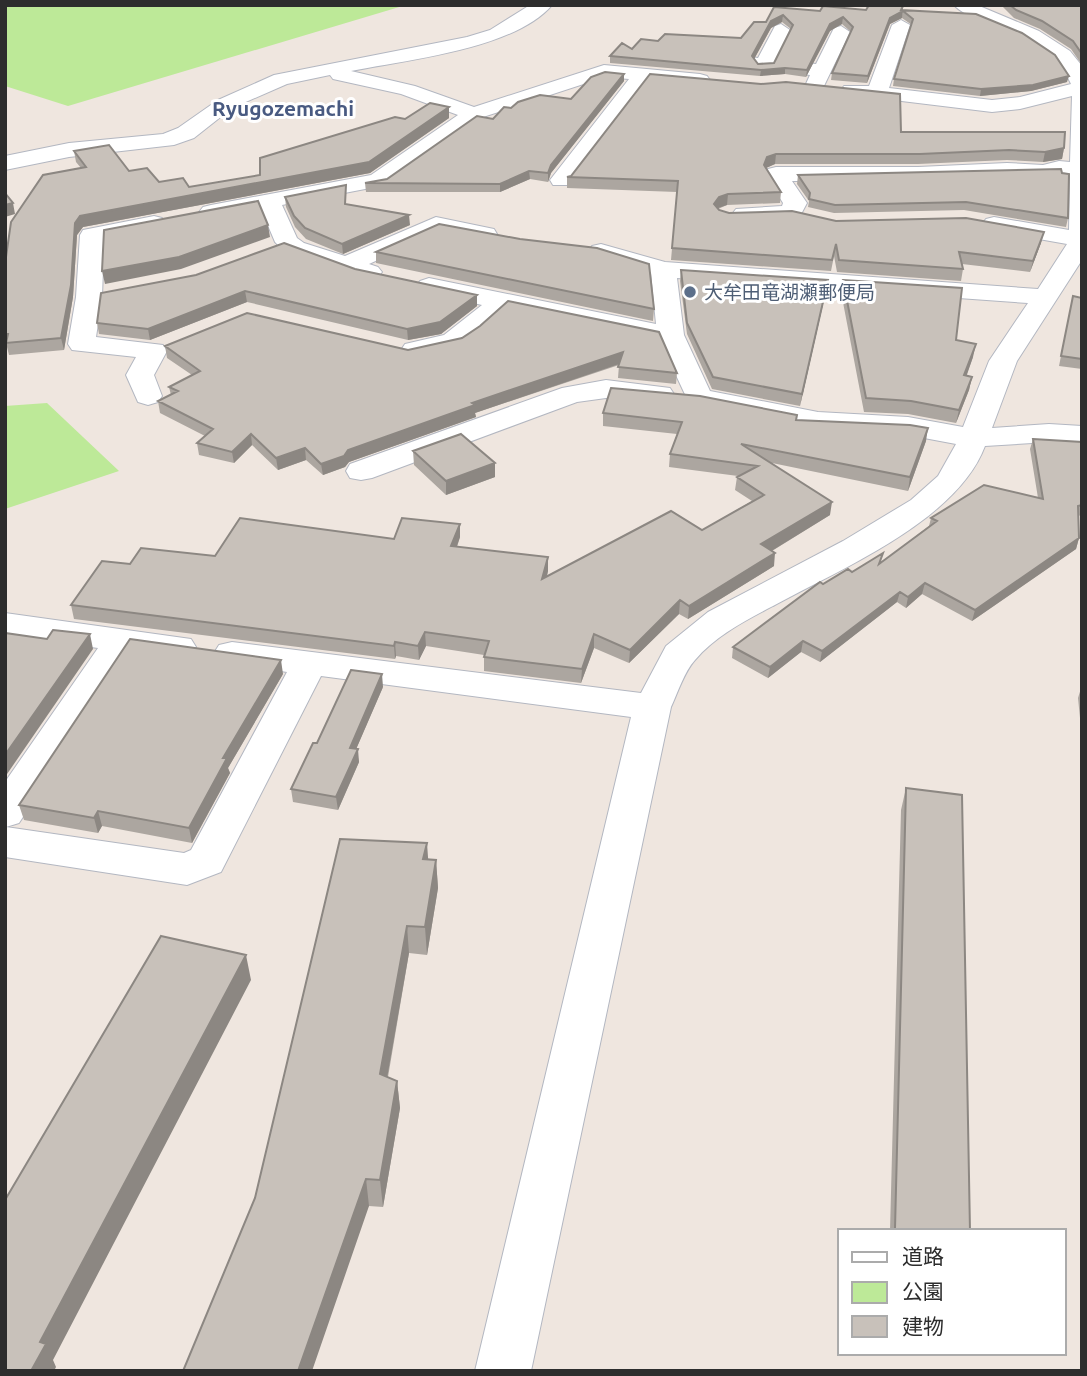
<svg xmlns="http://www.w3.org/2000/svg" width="1087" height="1376" font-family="Ubuntu,'Noto Sans JP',sans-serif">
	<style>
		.green { fill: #bde998 }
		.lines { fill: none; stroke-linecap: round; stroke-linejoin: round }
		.minor-casing { stroke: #b3b7c1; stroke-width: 2 }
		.minor { fill: #fff; fill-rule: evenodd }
		.wall { fill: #aca6a0; fill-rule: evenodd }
		.shaded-wall { fill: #8c8782 }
		.building { fill: #c8c1ba; stroke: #8c8782; stroke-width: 2; fill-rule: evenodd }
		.service-dot { fill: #5c6f8a; stroke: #fff; stroke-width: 2.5 }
		.labels { text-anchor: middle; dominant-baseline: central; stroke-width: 6; stroke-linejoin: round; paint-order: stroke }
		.far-service-label { font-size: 19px; fill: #4e5e75; stroke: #fff; text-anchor: start }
		.far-quarter-label { font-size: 21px; font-weight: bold; fill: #495a81; stroke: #fff }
	</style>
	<rect width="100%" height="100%" fill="#efe6df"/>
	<!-- green -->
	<path class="green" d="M5 5H406L68 106 5 86Z
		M47 403 119 471 5 509V406Z"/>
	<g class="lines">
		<!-- minor casing -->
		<g class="minor-casing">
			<path id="minor" d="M530 5H552C515 49 406 60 351 71L415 86 474 107 604 65 700 74 707 76 710 80 707 84 700 86 648 81 569 185H553L550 180 629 79 605 77 480 118 386 185 282 205 297 238 304 243 345 256 436 217 494 229 497 234 494 239 485 241 439 232 369 264 378 267 382 272 378 277 369 280 360 277 286 253 275 242 261 209 211 219 203 217 199 212 203 207 211 205 371 175 458 115 401 94 333 79 330 75 287 84 232 108 194 138 174 145 69 157 5 170V156L69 143 163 134 178 128 218 100 274 75 467 37 490 30Z
				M954 5H977L1039 31 1070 51 1082 66V260L1017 361 992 428 1049 424 1082 426V444L1049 442 985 446C957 521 840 569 773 606 746 620 715 636 695 660 684 672 678 692 671 707L531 1371H475L631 717 321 676 221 872 187 885 5 857V782L98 648 5 635V613L191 639 196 647 191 655 178 658 131 652 19 823 6 827 184 853 191 850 287 672 219 661 214 653 219 645 232 642 641 693 666 646 708 612 843 541 911 500 938 476 956 444 908 435 818 430 689 403 660 341 507 310C480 335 446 366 405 356L401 350 405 344 444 335 482 305 420 291 416 286 420 281 429 278 656 324 651 273 592 256 589 251 592 246 601 244 665 262 1038 289 1067 244 994 231 986 229 982 224 986 219 994 217 1069 230 1070 176 1059 175 1043 179 1007 177 918 181H792L807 203 799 218 744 221 736 219 732 214 736 209 782 206 783 203 765 174 768 169 776 167H918L1007 163 1043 165 1059 161 1070 162 1072 96 1020 109 992 112 844 94 841 90 844 86H869L892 25 901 20 910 25 889 88 992 100 1020 97 1071 84C1055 46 1018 36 983 21 973 17 961 13 954 5ZM677 278 1028 303 989 361 963 427 908 417 818 412 710 391 684 335Z
				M781 24 790 30 776 60 816 64 834 28 841 26 850 32 822 90H808L805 86 810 75 708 64 698 58 708 52 758 58 775 26Z
				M154 216 162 218 166 223 162 228 104 240 102 297 96 337 163 345 167 351 154 375 162 396 158 402 148 405 138 402 126 375 136 357 72 350 68 344 76 297 80 235 83 230Z
				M606 380 670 388 674 394 670 400 660 403 606 398 577 402 372 478 361 480 350 478 346 471 350 464 562 388Z"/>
		</g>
		<!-- minor -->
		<use href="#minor" class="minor"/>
	</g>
	<!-- wall -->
	<path class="wall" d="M1001 5H1082V65L1071 49 1040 29 1014 18Z
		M903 6 902 10 1067 82 1031 91 980 96 893 86 894 79 912 25 902 18 890 24 867 83 831 80 832 73 851 32 842 24 830 31 806 77 785 74 760 76 610 63V56L658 41 741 38 766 22 774 7 820 11 866 10ZM782 22 791 29 774 63 758 64 754 59 771 28Z
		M624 74V81L551 173 548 182 530 179 500 192H366L365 183 387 179 511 108 571 99Z
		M449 107V118L370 173 83 227 77 235 73 297 64 350 9 355 7 347H5V264L81 168 76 162 74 151 159 182 189 187 260 175 405 119Z
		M901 132 1064 148 1062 159 1043 162 1007 160 918 164H775L766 168 781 192 780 203 727 205 718 209 719 210 729 213 836 221 1041 243 1030 272 962 264 963 269 961 281 837 272 834 256 831 271 671 260 677 192 567 188V177L571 176Z
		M798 175 1068 218 1066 227 964 210 834 213 808 207 809 201 797 184Z
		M346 185V204L410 225 343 254 306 239 295 227 286 207 285 197Z
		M376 252 654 309 653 321 376 263Z
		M355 269 477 295V306L441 334 408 340 247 302 150 340 99 334 97 323 101 293Z
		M681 270 828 280 826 291 800 406 712 389 687 334 680 281Z
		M843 280 956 340 973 357 966 376 972 377 969 390 956 423 908 414 864 412 841 292Z
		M1082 298V369L1059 366 1071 306Z
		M462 338 677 373 676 384 618 378 619 365 475 413 476 417 349 462 345 467 323 475 306 460 278 470 252 445 234 463 199 455 197 443 205 436 160 413 158 401 171 395 169 387 192 375 167 358 165 346 408 350Z
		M603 413 796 420 926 441 908 491 772 463 830 515 772 551 774 566 688 619 679 614 629 663 594 648 581 683 484 671V655L426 646 419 660 396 656 395 659 74 619 71 605 130 564 394 539 460 524V537L457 547 548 557V571L547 577 702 530 752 501 735 490 737 477 738 476 669 467 670 454 677 434 603 426Z
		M1033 439 1082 442V515L1078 516 1079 538 1076 549 972 621 922 594 906 608 897 602 820 662 801 652 768 678 732 658 733 647 823 584 852 572 881 563 929 526 931 518 1038 498 1030 449Z
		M413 451 495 477 446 495 414 465Z
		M283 674 228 768 230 773 192 843 102 826 98 833 24 820 19 805Z
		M1082 685V738L1078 698Z
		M383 687 356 749 359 762 338 810 293 802 291 789 317 743Z
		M906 788 970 1231H890L901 810Z
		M428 860H436L438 888 427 955 409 953 388 1077 397 1081 400 1108 383 1207 369 1206 183 1371Z"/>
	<!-- shaded-wall -->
	<path class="shaded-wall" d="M903 6 902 18 890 24 867 83 868 76 890 18Z
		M783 15 782 22 771 28 752 63V56L771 21Z
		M843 17 842 24 830 31 806 77 807 70 830 24Z
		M785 68V74L760 76 761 70Z
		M624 74V81L551 173 548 182V173L551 165Z
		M1069 76 1067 82 1031 91 980 96 981 89Z
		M449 107V118L370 173 83 227 77 235 73 297 64 350 61 338 75 223 80 216 369 162Z
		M1064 148 1062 159 1043 162 1045 152Z
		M776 154 775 164 766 168 764 165 767 157Z
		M529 171 530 179 500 192V184Z
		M728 194 727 205 718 208 714 204 719 197Z
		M13 203 15 214 5 217V205Z
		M409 215 410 225 343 254 342 244Z
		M268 225 270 237 181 269 105 284 102 271Z
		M1044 232 1041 243 1030 272 1033 261Z
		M828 280 826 291 800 406 802 394Z
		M245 291 247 302 150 340 148 329Z
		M477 295V306L441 334 408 340 407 329Z
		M976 344 973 357 962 389 964 375Z
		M623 352 622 363 475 413 476 417 349 462 345 467 323 475 321 464 348 450 472 403Z
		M972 377 969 390 956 423 959 410Z
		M928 428 926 441 908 491 910 477Z
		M251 434 252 445 234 463 232 452Z
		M305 448 306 460 278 470 276 458Z
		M495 463V477L446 495V481Z
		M832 502 830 515 760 558 761 544Z
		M460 524V537L452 560 451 546Z
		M1079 538 1076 549 972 621 975 610Z
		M775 553 774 566 688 619 689 606Z
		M548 557V571L542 593V579Z
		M925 583 922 594 906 608 908 597Z
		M900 592 897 602 820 662 822 651Z
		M680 600 679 614 629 663 630 650Z
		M425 632 426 646 419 660 418 646Z
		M90 634 93 649 5 777V755Z
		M594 634V648L581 683 582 669Z
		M803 641 801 652 768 678 770 667Z
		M395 642 396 656 395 659 394 646Z
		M281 660 283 674 228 768 230 773 192 843 189 828 223 758Z
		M382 674 383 687 351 761 350 748Z
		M358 749 359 762 338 810 336 797Z
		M98 811 102 826 98 833 94 818Z
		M427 843 429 871 423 859Z
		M436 860 438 888 427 955 425 927Z
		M407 926 409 953 383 1101 380 1074Z
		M246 955 251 980 53 1360 56 1367 54 1371H31L40 1342Z
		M397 1081 400 1108 383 1207 380 1180Z
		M366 1179 369 1206 312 1371H298Z"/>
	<!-- building -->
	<path class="building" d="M869 5H891L903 6 901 10 976 14 1022 33 1055 55 1069 76 1033 85 981 89 894 79 913 19 903 11 890 18 868 76 832 73 853 27 843 17 830 24 807 70 785 68 761 70 610 56 622 43 632 49 641 39 658 41 665 34 741 38 754 22H766L774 7 820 11 823 6 866 10ZM783 15 793 25 774 63 758 64 752 56 771 21Z
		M1010 5H1082V54L1073 41 1042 21 1016 10Z
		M605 72 624 74 551 165 548 173 529 171 500 184 365 183 387 179 477 116 493 119 504 107 511 108 518 102 540 95 571 99 591 77Z
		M650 74 761 84 786 82 900 94 901 132H1065L1064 148 1045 152 1009 150 920 154H776L767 157 764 165 781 192 728 194 719 197 714 204 719 210 729 213 792 211 836 221 966 218 1044 232 1033 261 959 252 963 269 839 260 836 244 832 260 672 248 678 181 567 177 571 176Z
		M430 103 449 107 369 162 80 216 75 223 71 285 61 338 6 343 8 334H5V264L11 222 43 175 86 167 74 151 109 145 129 171 147 168 159 182 183 178 189 187 260 175V158L395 117 405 119Z
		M1061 169 1062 173 1069 174 1068 218 966 202 835 205 809 199 810 193 798 175Z
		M346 185 345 204 409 215 342 244 305 228 294 216 285 197Z
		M5 193 13 203 5 205Z
		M258 201 268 225 179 257 102 271 104 230Z
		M439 224 520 239 597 248 649 264 654 309 376 252Z
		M284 243 355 269 477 295 440 322 407 329 245 291 148 329 97 323 101 293 196 275Z
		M681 270 828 280 802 394 713 377 687 323Z
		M843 280 962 288 956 340 976 344 964 375 972 377 959 410 911 401 866 398Z
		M1073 296 1082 298V359L1061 356Z
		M508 301 659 332 677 373 618 367 623 352 472 403 475 405 348 450 344 456 321 464 305 448 276 458 251 434 232 452 197 443 213 429 158 401 178 391 169 387 200 371 165 346 247 313 408 350 462 338 480 326Z
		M611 388 700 396 797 415 796 420 910 425 928 428 910 477 741 444 832 502 761 544 775 553 689 606 680 600 630 650 594 634 582 669 484 657 489 641 425 632 418 646 395 642 394 646 71 605 102 561 130 564 141 548 215 556 240 518 394 539 402 518 460 524 451 546 548 557 542 579 671 511 702 530 764 495 737 477 758 466 670 454 682 422 603 413Z
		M461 434 495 463 446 481 413 451Z
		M1033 439 1082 442V505L1078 506 1079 538 975 610 925 583 908 597 900 592 822 651 803 641 770 667 733 647 820 582 823 584 848 569 852 572 883 553 879 564 937 521 931 518 984 485 1043 499Z
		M53 630 90 634 5 755V633L47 639Z
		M130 639 281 660 223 758H227L189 828 98 811 94 818 19 805Z
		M351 670 382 674 350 748 358 749 336 797 291 789 313 743H317Z
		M906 788 962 795 970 1231H908L895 1229Z
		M340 839 427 843 423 859 436 860 425 927 407 926 380 1074 397 1081 380 1180 366 1179 298 1371H183L255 1198Z
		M161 936 246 955 40 1342 46 1344 31 1371H5V1200Z"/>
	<!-- markers -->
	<circle class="service-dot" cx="690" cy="292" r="7"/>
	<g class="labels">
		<!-- far-service labels -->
		<g class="far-service-label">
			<text x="704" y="292">大牟田竜湖瀬郵便局</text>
		</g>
		<!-- far-quarter labels -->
		<g class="far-quarter-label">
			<text x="283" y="108">Ryugozemachi</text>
		</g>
	</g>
	<!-- border -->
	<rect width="1087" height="1376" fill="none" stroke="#2d2d2d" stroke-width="14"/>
	<!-- legend -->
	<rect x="838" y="1229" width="228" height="126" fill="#ffffff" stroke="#ababab" stroke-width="2"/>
	<rect x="852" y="1252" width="35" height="10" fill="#ffffff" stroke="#ababab" stroke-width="2"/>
	<text x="902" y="1264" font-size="21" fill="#2d2d2d">道路</text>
	<rect x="852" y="1282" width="35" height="21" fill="#bde998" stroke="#ababab" stroke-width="2"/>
	<text x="902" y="1299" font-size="21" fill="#2d2d2d">公園</text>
	<rect x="852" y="1316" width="35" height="21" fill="#c8c1ba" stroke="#ababab" stroke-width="2"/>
	<text x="902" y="1334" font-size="21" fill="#2d2d2d">建物</text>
</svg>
